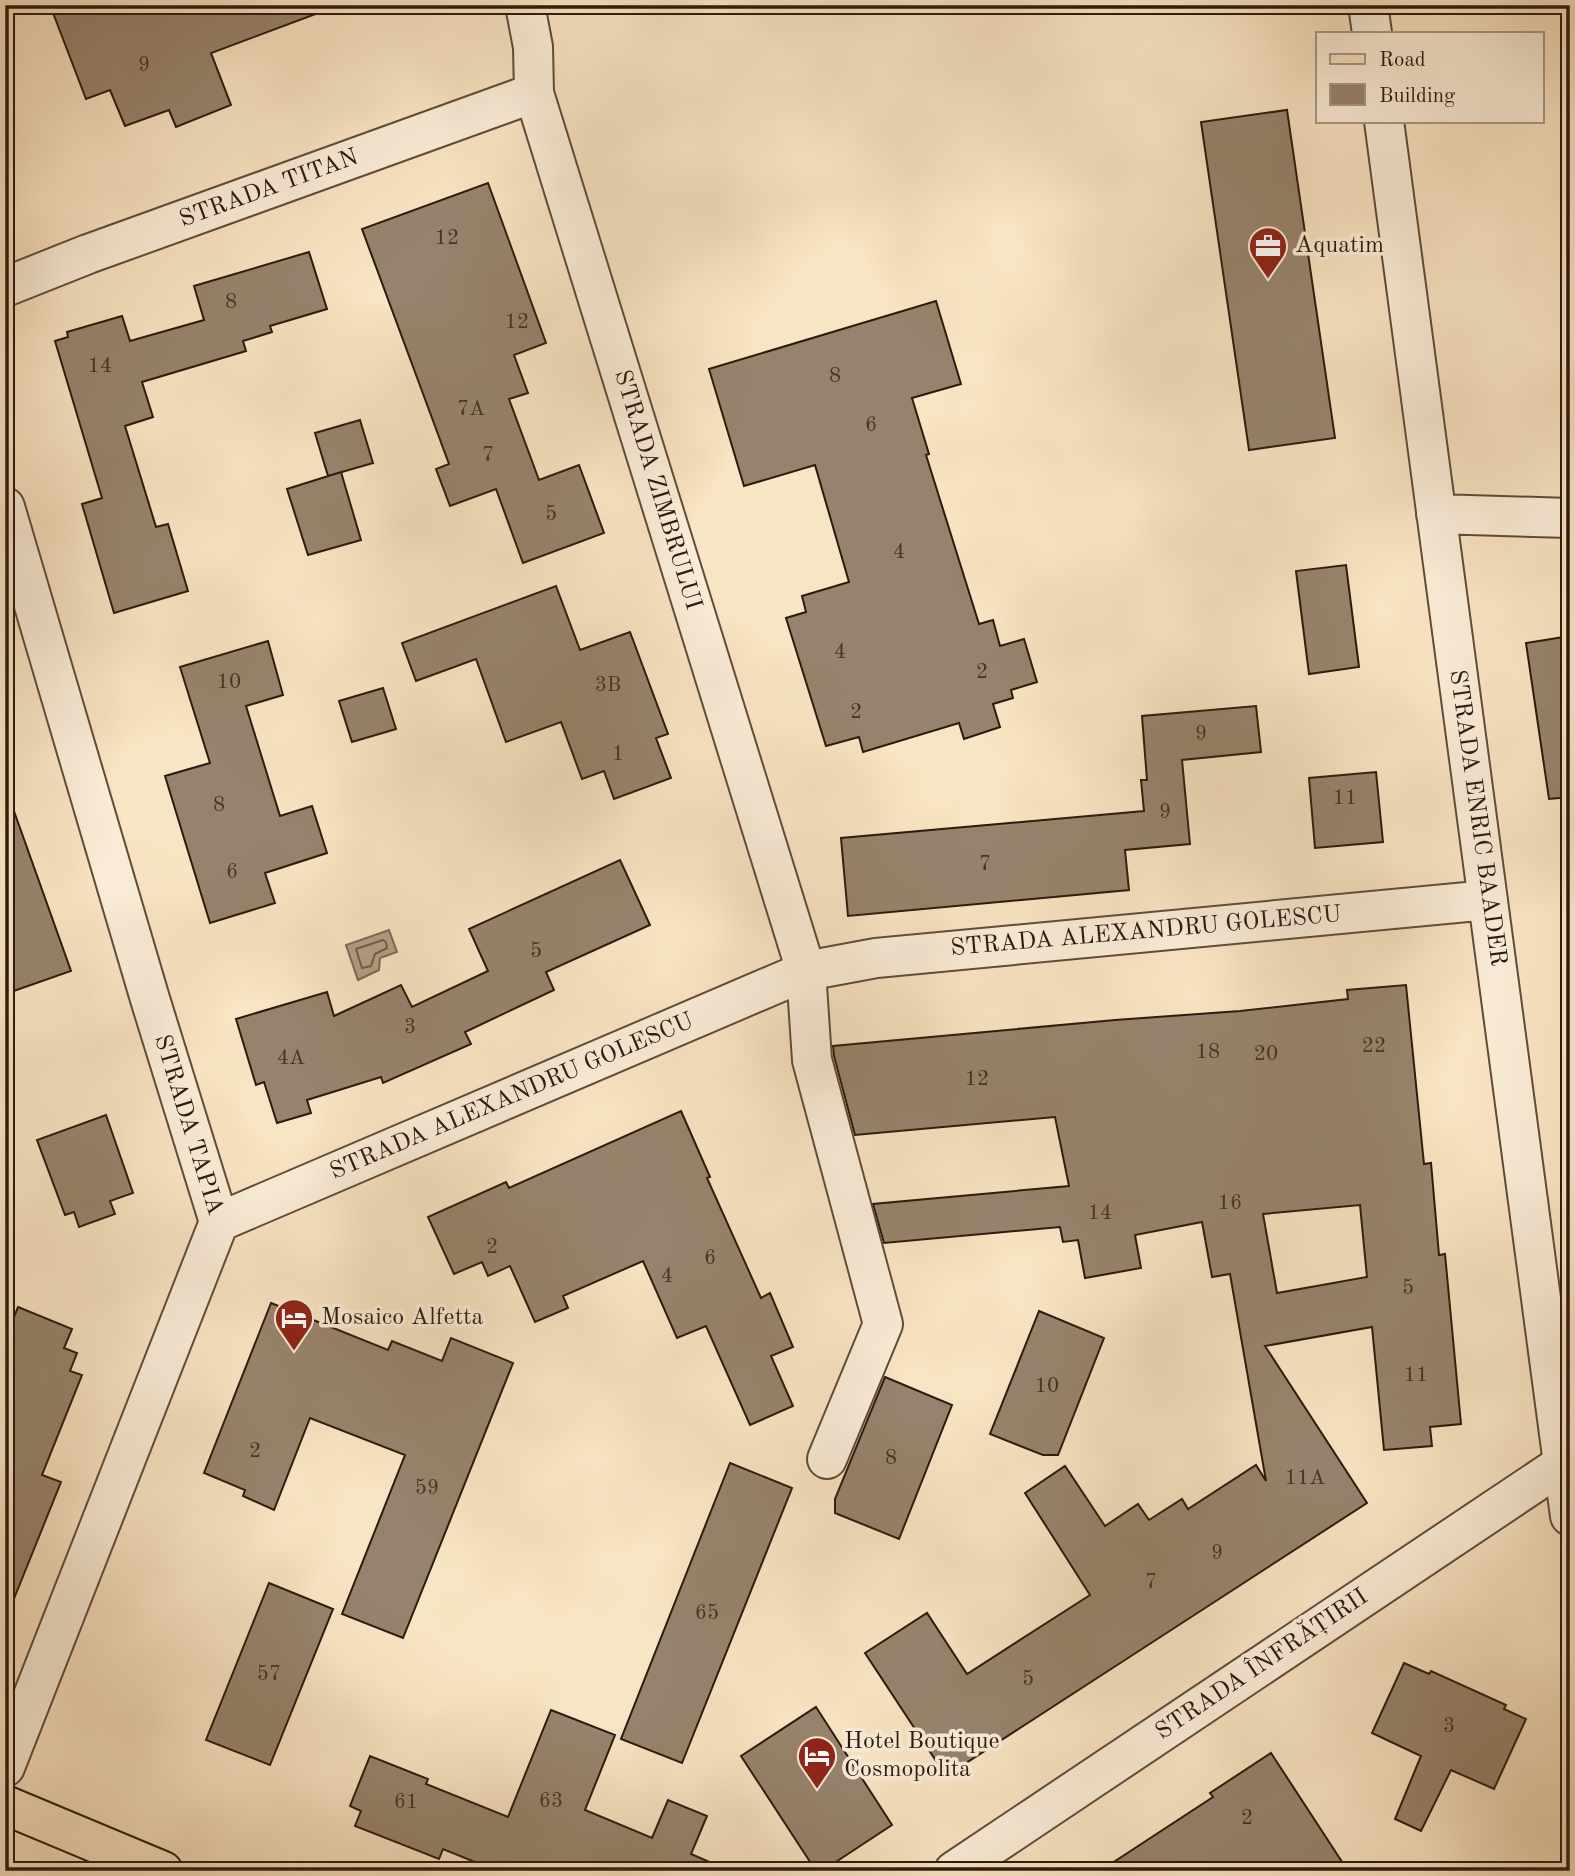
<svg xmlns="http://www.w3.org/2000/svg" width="1575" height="1876" font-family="'Old Standard TT',serif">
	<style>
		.water { fill: #b39f86; stroke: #7d6a56; stroke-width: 2 }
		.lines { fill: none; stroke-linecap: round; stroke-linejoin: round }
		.shore { stroke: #705c4a; stroke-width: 2 }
		.building { fill: #97836d; stroke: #2c1a0f; stroke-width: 2; fill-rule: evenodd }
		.minor-casing { stroke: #5f4c3c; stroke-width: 42 }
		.major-casing { stroke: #2c1a0f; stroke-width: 42 }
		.minor { stroke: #fbedd8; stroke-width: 38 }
		.major { stroke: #f9e4c3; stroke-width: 38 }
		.labels { text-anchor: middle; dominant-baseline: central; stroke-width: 7; stroke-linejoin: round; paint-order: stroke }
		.number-label { font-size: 21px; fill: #473426 }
		.street-label { font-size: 24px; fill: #2c1a0f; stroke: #fbedd8 }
		.poi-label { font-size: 24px; fill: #2c1a0f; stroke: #fbedd8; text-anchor: start }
	</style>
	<rect width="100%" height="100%" fill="#f9e4c3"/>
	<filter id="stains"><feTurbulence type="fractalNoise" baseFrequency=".00286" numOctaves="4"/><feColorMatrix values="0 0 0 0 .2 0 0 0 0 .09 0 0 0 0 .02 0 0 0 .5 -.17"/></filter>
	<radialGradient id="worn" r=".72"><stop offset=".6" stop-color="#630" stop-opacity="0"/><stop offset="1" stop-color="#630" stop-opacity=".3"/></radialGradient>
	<!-- water -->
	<path class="water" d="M389 930 397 952 380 958 379 970 358 980 346 945Z"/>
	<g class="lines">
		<!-- shore -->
		<path class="shore" d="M383 940 386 942 387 948 375 954 371 966 362 968 356 949Z"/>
	</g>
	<!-- building -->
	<path class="building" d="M50 5H329V9L211 53 231 105 176 127 169 110 125 126 110 90 86 99Z
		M1287 110 1335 438 1249 450 1201 122Z
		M488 183 546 343 514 355 528 393 509 399 539 480 579 465 604 533 523 563 496 489 450 506 436 469 449 464 362 229Z
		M309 252 327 309 270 326 272 332 243 341 246 351 142 382 153 417 125 426 156 527 168 524 188 591 114 613 82 504 102 498 55 341 68 337 67 332 122 316 130 341 204 320 194 286Z
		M936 301 961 384 912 398 929 454 926 455 979 624 993 620 1000 646 1024 639 1037 682 1011 690 1013 698 993 704 1000 727 964 739 959 723 863 752 859 737 826 746 786 618 806 612 802 596 849 582 815 465 744 486 709 369Z
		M360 420 373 463 328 476 315 433Z
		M341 472 361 540 308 555 287 489Z
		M1346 565 1359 667 1309 674 1296 571Z
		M556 586 580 650 630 632 668 734 656 738 671 778 614 799 604 771 582 779 561 722 506 742 476 659 416 681 402 643Z
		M1570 636V797L1549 799 1526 643Z
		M268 641 283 695 246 706 280 816 312 806 327 853 265 873 275 903 210 923 165 776 210 763 180 667Z
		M383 688 396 729 352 742 339 701Z
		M1256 706 1261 752 1182 760 1190 844 1125 850 1129 890 848 916 841 838 1144 811 1141 780H1147L1142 716Z
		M1376 772 1383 842 1315 848 1309 778Z
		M10 800 71 971 5 994V801Z
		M620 860 650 925 546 972 554 990 465 1032 471 1044 383 1083 381 1077 307 1100 311 1113 277 1123 264 1082 256 1085 236 1019 327 992 334 1016 401 985 412 1007 488 971 469 929Z
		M1406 985 1424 1164 1431 1163 1439 1255 1445 1254 1461 1424 1430 1427 1432 1446 1384 1450 1372 1327 1265 1346 1367 1503 946 1776 865 1653 927 1613 967 1674 1090 1595 1025 1493 1065 1466 1105 1526 1138 1504 1149 1520 1182 1499 1188 1509 1256 1465 1266 1481 1230 1274 1212 1277 1202 1222 1135 1235 1141 1268 1085 1278 1078 1240 1063 1242 1060 1227 884 1243 873 1204 1069 1186 1055 1117 855 1135 834 1056 833 1046 1115 1020 1240 1011 1348 999 1347 990ZM1360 1205 1367 1277 1277 1293 1263 1214Z
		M681 1111 710 1177 707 1178 761 1298 770 1293 793 1347 771 1356 793 1406 750 1425 706 1326 677 1338 643 1261 563 1296 568 1308 535 1322 510 1266 488 1276 482 1262 454 1274 428 1217 506 1182 509 1188Z
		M106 1115 133 1193 110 1201 115 1214 79 1227 74 1212 65 1215 37 1140Z
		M271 1303 388 1350 392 1341 442 1361 451 1338 513 1363 403 1638 342 1614 405 1455 310 1418 274 1510 243 1496 245 1490 204 1473Z
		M18 1307 72 1329 64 1348 77 1353 70 1371 82 1375 42 1475 61 1482 7 1616H5V1339Z
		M1039 1311 1104 1338 1058 1455H1043L990 1434Z
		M885 1377 952 1405 899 1539 835 1513V1499Z
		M730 1463 792 1488 682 1763 621 1739Z
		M269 1583 333 1609 270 1765 206 1740Z
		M1404 1663 1429 1674 1431 1671 1506 1705 1504 1709 1526 1719 1494 1789 1451 1770 1421 1831 1395 1819 1421 1756 1372 1733Z
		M816 1707 892 1825 822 1871H816L741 1756Z
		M551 1710 615 1735 585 1810 652 1838 668 1800 707 1816 691 1854 730 1871H497L443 1849 439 1859 355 1826 361 1811 350 1806 370 1756 428 1779 426 1784 508 1817Z
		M1271 1753 1348 1871H1100L1213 1797 1210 1793Z"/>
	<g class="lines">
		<!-- minor casing -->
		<g class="minor-casing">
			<path id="minor" d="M525 5 533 47 534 93 806 971 812 1060 883 1324 827 1459
				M1368 5 1372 33
				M1384 121 1570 1516
				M5 287 88 254 534 93
				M5 507 150 999 219 1222 5 1767
				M1436 514 1570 518
				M219 1222 806 971 876 958 1488 900
				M954 1871 1570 1459"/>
		</g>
		<!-- major casing -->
		<g class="major-casing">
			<path id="major" d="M5 1805 163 1871"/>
		</g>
		<!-- minor -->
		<use href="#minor" class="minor"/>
		<!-- major -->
		<use href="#major" class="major"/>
	</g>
	<!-- icons -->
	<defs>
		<g id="office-pin" transform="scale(2.0125)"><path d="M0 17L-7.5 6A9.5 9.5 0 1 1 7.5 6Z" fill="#8f2418" stroke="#fbedd8"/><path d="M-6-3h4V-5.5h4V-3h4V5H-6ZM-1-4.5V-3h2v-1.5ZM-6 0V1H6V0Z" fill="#fff"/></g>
		<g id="hotel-pin" transform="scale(2.0125)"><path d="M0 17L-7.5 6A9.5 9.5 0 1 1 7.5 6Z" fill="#8f2418" stroke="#fbedd8"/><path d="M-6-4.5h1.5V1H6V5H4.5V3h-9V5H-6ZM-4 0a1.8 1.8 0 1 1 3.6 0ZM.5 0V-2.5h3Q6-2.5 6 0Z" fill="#fff"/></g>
	</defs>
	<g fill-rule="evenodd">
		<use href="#office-pin" x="1268" y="246"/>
		<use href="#hotel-pin" x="294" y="1318"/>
		<use href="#hotel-pin" x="817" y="1756"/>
	</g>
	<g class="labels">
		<!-- number labels -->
		<g class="number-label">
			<text x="144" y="65">9</text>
			<text x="447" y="238">12</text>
			<text x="231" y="302">8</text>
			<text x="517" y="322">12</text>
			<text x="100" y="366">14</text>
			<text x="835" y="376">8</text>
			<text x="471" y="409">7A</text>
			<text x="871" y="425">6</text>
			<text x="488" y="455">7</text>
			<text x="551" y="514">5</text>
			<text x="899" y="552">4</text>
			<text x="840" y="652">4</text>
			<text x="982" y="672">2</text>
			<text x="229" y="682">10</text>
			<text x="608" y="685">3B</text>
			<text x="856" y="712">2</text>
			<text x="1201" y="734">9</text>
			<text x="618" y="754">1</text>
			<text x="1345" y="798">11</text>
			<text x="219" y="805">8</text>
			<text x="1165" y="812">9</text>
			<text x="985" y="864">7</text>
			<text x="232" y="872">6</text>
			<text x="536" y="951">5</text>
			<text x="410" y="1027">3</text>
			<text x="1374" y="1046">22</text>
			<text x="1208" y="1052">18</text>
			<text x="1266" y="1054">20</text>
			<text x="291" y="1058">4A</text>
			<text x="977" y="1079">12</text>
			<text x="1230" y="1203">16</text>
			<text x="1100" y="1213">14</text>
			<text x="492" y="1247">2</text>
			<text x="710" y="1258">6</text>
			<text x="667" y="1276">4</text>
			<text x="1408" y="1288">5</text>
			<text x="1416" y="1375">11</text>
			<text x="1047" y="1386">10</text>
			<text x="255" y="1451">2</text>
			<text x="891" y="1458">8</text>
			<text x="1305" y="1478">11A</text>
			<text x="427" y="1488">59</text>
			<text x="1217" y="1553">9</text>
			<text x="1151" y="1582">7</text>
			<text x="707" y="1613">65</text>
			<text x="269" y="1674">57</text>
			<text x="1028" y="1679">5</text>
			<text x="1449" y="1726">3</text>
			<text x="551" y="1801">63</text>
			<text x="406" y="1802">61</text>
			<text x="1247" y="1818">2</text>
		</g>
		<!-- street labels -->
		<g class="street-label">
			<text transform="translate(269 189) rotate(-20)">STRADA TITAN</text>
			<text transform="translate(657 490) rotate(73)">STRADA ZIMBRULUI</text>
			<text transform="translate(1477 818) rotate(82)">STRADA ENRIC BAADER</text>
			<text transform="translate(1146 932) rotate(-5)">STRADA ALEXANDRU GOLESCU</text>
			<text transform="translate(512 1097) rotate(-23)">STRADA ALEXANDRU GOLESCU</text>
			<text transform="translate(188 1125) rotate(73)">STRADA TAPIA</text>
			<text transform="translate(1262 1665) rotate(-34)">STRADA ÎNFRĂȚIRII</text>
		</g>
		<!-- poi labels -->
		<g class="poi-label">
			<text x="1295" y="246">Aquatim</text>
			<text x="321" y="1318">Mosaico Alfetta</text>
			<text x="844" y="1742">Hotel Boutique<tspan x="844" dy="28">Cosmopolita</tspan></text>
		</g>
	</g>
	<!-- margin -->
	<rect width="1575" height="1876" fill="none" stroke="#f9e4c3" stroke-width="28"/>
	<rect x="7" y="7" width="1561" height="1862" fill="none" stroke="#2c1a0f" stroke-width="3.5"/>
	<rect x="14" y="14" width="1547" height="1848" fill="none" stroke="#2c1a0f" stroke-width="2"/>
	<!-- legend -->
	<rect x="1316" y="32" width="228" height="91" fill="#fbedd8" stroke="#a89988" stroke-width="2"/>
	<rect x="1330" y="54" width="35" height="10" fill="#f9e4c3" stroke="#a89988" stroke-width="2"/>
	<text x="1379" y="66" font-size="21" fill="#2c1a0f">Road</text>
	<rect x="1330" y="84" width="35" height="21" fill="#97836d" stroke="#a89988" stroke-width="2"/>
	<text x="1379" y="102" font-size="21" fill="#2c1a0f">Building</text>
	<rect width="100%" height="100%" filter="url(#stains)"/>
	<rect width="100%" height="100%" fill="url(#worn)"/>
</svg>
